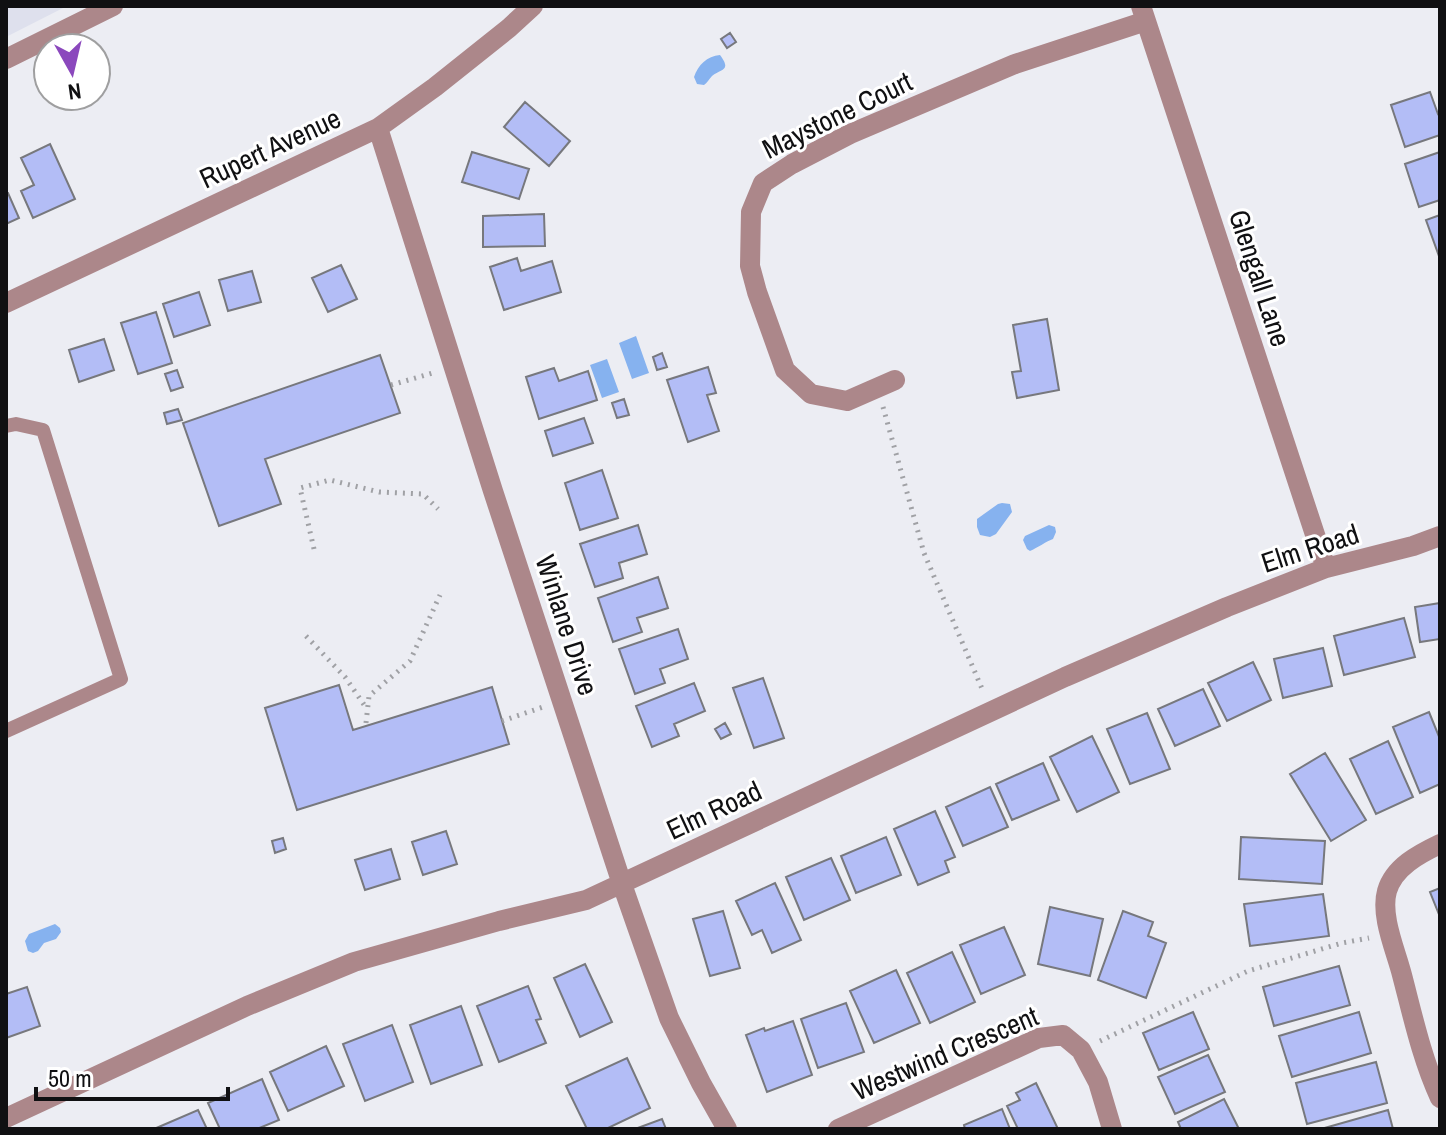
<svg xmlns="http://www.w3.org/2000/svg" width="1446" height="1135" font-family="'Archivo Narrow',sans-serif">
	<style>
		.built { fill: #dee0ed }
		.water { fill: #86b2ef }
		.building { fill: #b3bdf6; stroke: #77787d; stroke-width: 2 }
		.lines { fill: none; stroke-linecap: round; stroke-linejoin: round }
		.path { stroke: #a0a1a5; stroke-width: 5; stroke-dasharray: 2 6; stroke-linecap: butt }
		.lane { stroke: #ac878a; stroke-width: 14 }
		.street { stroke: #ac878a; stroke-width: 20 }
		.labels { text-anchor: middle; dominant-baseline: central; stroke-width: 6; stroke-linejoin: round; paint-order: stroke }
		.street-label { font-size: 28px; fill: #101012; stroke: #fff }
	</style>
	<rect width="100%" height="100%" fill="#ecedf3"/>
	<!-- built -->
	<path class="built" d="M6 6H67L6 37Z"/>
	<!-- water -->
	<path class="water" d="M720 55C732 71 721 69 712 76 709 79 707 83 704 85L697 84 694 77C698 65 707 56 720 55Z
		M636 336 649 373 632 379 619 343Z
		M607 359 619 392 602 398 590 365Z
		M1002 503 1010 504 1012 512 996 534 990 537 980 535 977 527V519L998 504Z
		M1049 525 1055 527 1056 532 1053 539C1045 542 1039 547 1030 551L1027 549 1023 540 1025 536Z
		M55 924 60 928 61 932 56 939 44 943 38 951 33 953 28 951 25 941 29 934Z"/>
	<!-- building -->
	<path class="building" d="M730 33 736 42 727 48 721 39Z
		M1430 92 1438 114 1440 113V135L1405 147 1391 105Z
		M525 102 570 141 549 166 504 127Z
		M50 144 75 199 33 218 21 191 34 185 21 158Z
		M472 152 529 169 519 199 462 182Z
		M1440 152V200L1419 207 1405 164Z
		M6 193H8L19 218 6 224Z
		M544 214 545 246 483 247V216Z
		M1440 215V259L1426 220Z
		M517 258 521 271 552 261 561 292 504 310 490 267Z
		M341 265 357 299 328 312 312 278Z
		M252 271 261 302 228 311 219 280Z
		M199 292 210 325 174 337 163 304Z
		M156 312 172 363 138 374 121 323Z
		M1047 319 1059 390 1017 398 1012 372 1021 371 1013 325Z
		M104 339 114 370 79 382 69 350Z
		M662 353 667 367 657 370 653 357Z
		M380 355 400 413 265 459 281 504 219 526 183 423Z
		M708 367 716 393 707 395 719 431 688 442 667 380Z
		M554 368 559 381 588 371 597 400 539 419 526 377Z
		M177 370 183 387 171 391 165 374Z
		M624 399 629 415 617 418 612 403Z
		M178 409 182 420 167 424 164 413Z
		M584 418 593 443 553 456 545 431Z
		M602 470 618 518 580 530 565 483Z
		M638 525 647 554 619 563 623 578 595 587 580 544Z
		M658 577 668 608 637 618 642 632 613 642 598 598Z
		M1440 603V639L1420 642 1415 607Z
		M1404 618 1415 657 1344 675 1334 636Z
		M678 629 688 659 660 669 665 683 635 694 619 649Z
		M1323 648 1332 686 1283 698 1274 659Z
		M1253 662 1271 700 1227 721 1208 683Z
		M763 678 784 738 754 748 733 688Z
		M694 683 705 711 674 724 679 736 652 747 636 706Z
		M339 685 353 730 492 687 509 744 297 810 265 708Z
		M1203 689 1220 726 1175 746 1158 709Z
		M1429 712 1440 739V784L1420 793 1393 727Z
		M1147 713 1170 769 1130 784 1107 729Z
		M725 723 731 734 721 739 715 729Z
		M1092 736 1119 792 1077 812 1050 757Z
		M1388 741 1413 797 1376 814 1350 759Z
		M1325 753 1366 820 1331 841 1290 774Z
		M1043 763 1059 800 1012 820 996 784Z
		M990 787 1008 827 963 846 946 807Z
		M935 811 955 857 945 861 949 872 918 885 894 829Z
		M446 831 457 864 423 875 412 842Z
		M886 837 901 875 856 893 841 856Z
		M1241 837 1325 841 1322 884 1239 879Z
		M283 838 286 849 275 853 272 841Z
		M391 849 400 879 365 890 355 860Z
		M831 858 850 900 804 920 786 877Z
		M775 883 801 940 772 953 762 930 752 935 736 901Z
		M1440 888V917L1430 892Z
		M1323 894 1329 936 1250 946 1244 904Z
		M1050 907 1103 919 1090 976 1038 964Z
		M723 911 740 968 710 976 693 919Z
		M1123 911 1153 922 1148 936 1166 943 1146 998 1098 980Z
		M1004 927 1025 975 981 994 960 945Z
		M952 952 975 1002 930 1023 907 973Z
		M585 964 612 1022 580 1037 554 978Z
		M1339 966 1350 1005 1274 1026 1263 987Z
		M896 970 920 1023 874 1043 850 991Z
		M528 986 541 1019 536 1020 546 1043 499 1062 477 1006Z
		M27 987 40 1026 6 1038V994Z
		M846 1003 864 1052 818 1068 801 1019Z
		M461 1006 482 1065 431 1084 410 1025Z
		M1193 1012 1209 1049 1159 1070 1143 1033Z
		M1359 1012 1371 1053 1292 1077 1279 1036Z
		M793 1021 812 1075 767 1092 746 1035 764 1028 765 1031Z
		M392 1025 413 1082 365 1101 343 1044Z
		M326 1046 344 1086 288 1111 270 1072Z
		M1208 1055 1225 1092 1175 1114 1158 1077Z
		M627 1058 650 1108 606 1129H587L566 1086Z
		M1376 1062 1387 1103 1307 1124 1296 1083Z
		M262 1079 279 1120 257 1129H220L208 1103Z
		M1036 1083 1058 1129H1018L1007 1106 1020 1100 1016 1093Z
		M1224 1099 1239 1129H1181L1178 1122Z
		M1002 1109 1010 1129H965L964 1125Z
		M198 1110 207 1129H154Z
		M1388 1110 1393 1129H1321Z
		M662 1119 666 1129H635Z"/>
	<g class="lines">
		<!-- path -->
		<path class="path" d="M391 385 436 372
			M883 407 924 553 983 691
			M314 549 300 488 330 480 379 492 423 494 438 509
			M306 636 345 677 367 709
			M502 721 543 707
			M366 723 369 696 410 661 440 595
			M1100 1041 1248 971 1342 943 1369 938"/>
		<!-- lane -->
		<path class="lane" d="M6 426 16 424 43 430 121 679 6 731"/>
		<!-- street -->
		<path class="street" d="M1141 6 1326 568
			M6 59 113 6
			M378 128 493 491 622 884 669 1018 701 1083 727 1129
			M6 303 378 128 435 87 509 28 533 6
			M895 380 847 401 811 394 785 370 757 292 750 266 751 212 763 183 792 164 850 134 1015 64 1146 21
			M1440 844C1419 854 1394 867 1387 891 1380 916 1396 951 1402 975 1413 1017 1422 1059 1440 1098
			M6 1118 247 1006 354 962 499 921 586 900 1065 677 1227 607 1326 568 1413 546 1440 536
			M838 1129 1039 1038 1063 1035 1081 1050 1098 1082 1112 1129"/>
	</g>
	<g class="labels">
		<!-- street labels -->
		<g class="street-label">
			<text transform="translate(837 115) rotate(-26)">Maystone Court</text>
			<text transform="translate(270 148) rotate(-25)">Rupert Avenue</text>
			<text transform="translate(1260 278) rotate(72)">Glengall Lane</text>
			<text transform="translate(1310 548) rotate(-18)">Elm Road</text>
			<text transform="translate(567 625) rotate(72)">Winlane Drive</text>
			<text transform="translate(714 810) rotate(-25)">Elm Road</text>
			<text transform="translate(945 1053) rotate(-23)">Westwind Crescent</text>
		</g>
	</g>
	<!-- border -->
	<rect width="1446" height="1135" fill="none" stroke="#101012" stroke-width="16"/>
	<!-- north arrow -->
	<g transform="translate(72 72) rotate(172)"><circle r="38" fill="#ffffff" stroke="#9f9fa0" stroke-width="2"/>
	<path d="M0-6L14 30L0 20L-14 30Z" fill="#8b48bd"/>
	<text y="-12" font-size="22" font-weight="bold" text-anchor="middle" fill="#101012">N</text>
	</g>
	<!-- scale -->
	<path d="M36 1087v12h192v-12" fill="none" stroke="#101012" stroke-width="4"/>
	<text x="48" y="1087" font-size="24" fill="#101012" stroke="#ffffff" stroke-width="6" paint-order="stroke">50 m</text>
</svg>
